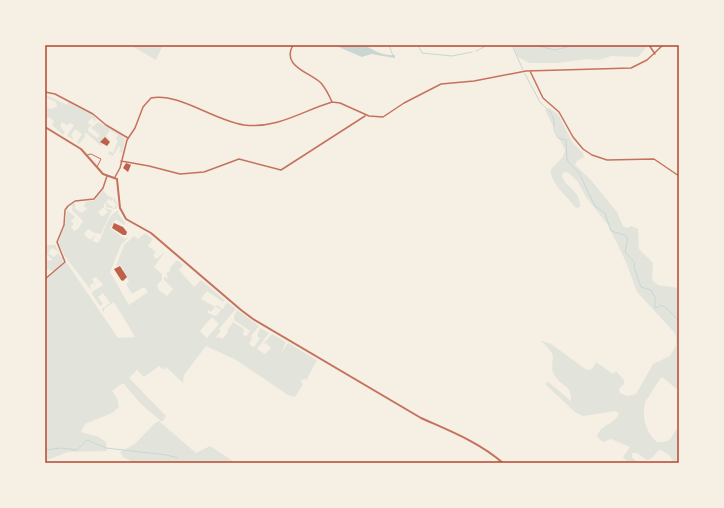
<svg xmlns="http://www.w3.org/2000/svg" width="724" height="508" font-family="'PT Sans Narrow',sans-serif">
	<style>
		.green { fill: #e2e4dc; fill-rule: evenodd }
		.water { fill: #c9d6d2 }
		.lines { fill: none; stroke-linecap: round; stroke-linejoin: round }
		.stream { stroke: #c9d6d2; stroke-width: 1 }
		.building { fill: #bf614a }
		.service { stroke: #c5725c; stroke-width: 1 }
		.minor { stroke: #c5725c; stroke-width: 1.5 }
		.tertiary { stroke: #c5725c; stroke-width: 2 }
		.neatline { fill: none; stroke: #b5482f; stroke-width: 1.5 }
	</style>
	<rect width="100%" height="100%" fill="#f6efe4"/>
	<!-- green -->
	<path class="green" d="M130 45H163L156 60Z
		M513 45H648L638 57 611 56 599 60 586 59 558 63H530L518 57Z
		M48 96 67 105 69 102 93 115 97 120 95 121 92 118 87 123 92 125 89 127 88 131 97 138 100 135 91 128 98 122 121 134 125 140 122 153 119 152 121 148 119 146 113 156 108 154 109 151 113 153 118 141 116 139 118 135 110 130 106 136 111 142 105 138 101 142 102 144 101 146 85 132V137L79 144 77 142 82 134 75 129 71 135 75 140 67 136 74 125 70 123 67 125 62 122 60 126 65 132 63 135 52 125 54 121 48 117 45 120V106L50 109 57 107 56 102 45 97Z
		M549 108 558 114 572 142 583 153 584 157 577 161 575 165 590 179 617 212 623 226 627 228 631 226 638 229 639 249 653 263 652 280 658 285 679 288V391L662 377C658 380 650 396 645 402 642 417 645 431 657 442 673 443 671 436 679 425V463H673C672 456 665 451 659 450L651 459 647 460 637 453H632V457L638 463H628L623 457 630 447 611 439 603 442 597 437C600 424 614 425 619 414L616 411 583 416 575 412 546 385 547 381 571 401C572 385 562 387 555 376 551 370 552 364 553 358 554 352 544 344 540 340L551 344 587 370 592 369 596 362 613 374 616 371 624 380V384L619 389 620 393 628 396 636 394 653 364 670 356 676 345V336L674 332 637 292 626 262 608 225 586 197 578 182 569 173 564 172 562 175C564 188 581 189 580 207L576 208C568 197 549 183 551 169L563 157 565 150 545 110Z
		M103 190 108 196 114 198 111 201 108 199 106 203 114 208 117 205 113 201 115 198 118 206 115 209 106 207V204L104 203V207L98 212 102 217 108 212 104 208 112 210 101 234 95 233 88 229 84 234 90 240 96 235 92 241 98 243C105 233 106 215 119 210L118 213 126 224 124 225 117 220H115L110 228 125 239 129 237 121 245 110 272 129 305 148 292 144 287 132 294 126 284 129 282 121 265 116 266 124 245 134 236 138 239 145 233 153 239 148 246 156 252 153 255 156 259 165 252 154 267 162 274V280L157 285 159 290 167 296 173 289 164 280V277L169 280 164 276 168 278 166 273 170 271V268L177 260 183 265 179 270 194 287 201 280 225 300 223 302 207 291 201 299 215 307 211 312 208 310V313L216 316 221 310 215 306 216 305 223 309 227 302 236 309 219 329 221 331 216 337 217 338 219 337 222 339 228 332 227 331 233 322 244 329 243 335 247 336 250 331 234 320V316L237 310 259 326 251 336 252 338 249 344 254 347 260 338 257 336 260 328 269 333 257 349 265 354 271 348 266 343 263 344 272 334 286 342 281 353 288 343 317 360 307 379 300 380 303 384 295 397 288 395 236 360 206 346 184 375 183 383 166 367 164 370 159 366 144 377 137 370 129 378 166 416 162 422 142 405 123 383 112 391 117 398 119 407 112 413 85 424 81 432 99 437 106 442 107 451 68 452 45 461V378L47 376 45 374V280L65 263H67L118 338 135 337 114 302 104 309V313L102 309 110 303 103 293 98 297 103 304 100 306 92 294V292L103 285 96 277 92 279 96 287 93 283 90 285 91 290 66 258 58 243 65 225 67 210 75 217 71 221 74 224 71 227 74 231 78 229 83 221 72 210 73 207 71 205 69 206 75 202V209L82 213 87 209 84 206 86 202 95 200ZM212 317 219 324 207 338 200 331Z
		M45 245H55L60 253 52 248 48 253 54 257 58 253 61 257 63 256V262L54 271 45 269V261L53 260 45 253Z
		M159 421 196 453 210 446 233 461 231 463H134L123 457 120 452 135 444 154 424Z"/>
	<!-- water -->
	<path class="water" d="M334 45C341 45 361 43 366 46 375 51 383 56 395 55V58L371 54 362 57Z"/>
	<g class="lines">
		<!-- stream -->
		<path class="stream" d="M389 45 393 56
			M418 45 422 53 452 56 472 52
			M512 45 523 70
			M534 45 555 50 575 45
			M476 51 488 45
			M525 74 540 102 551 113 554 120V130L558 138 566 140 567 160 579 173 595 206 605 213 611 231 624 235 628 238 625 252 635 263 634 267 641 287 651 290 655 298V308L658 307 660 305C669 308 672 315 679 321
			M45 450 61 448 77 450 87 440 106 448 167 455 178 458"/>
	</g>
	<!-- building -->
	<path class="building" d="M105 137 110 142 107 146 100 142Z
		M126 163 131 165 128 172 123 168Z
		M114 223 123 227 127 232 126 235H123L112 228Z
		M120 266 127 277 123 281 121 280 114 269Z"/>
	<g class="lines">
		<!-- service -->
		<path class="service" d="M87 155 91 154 101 159 97 167"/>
		<!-- minor -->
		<path class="minor" d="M293 45C281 66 309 72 321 83 326 89 329 95 332 102
			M649 45 655 54
			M530 71 543 98 559 112 573 137 583 149 592 155 607 160 654 159 679 176
			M45 92 55 94 93 114 106 125 128 138
			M121 161 149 166 180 174 204 172 239 159 281 170 365 116
			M115 177 120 168 127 140 135 128 143 107 151 98C178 92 215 121 244 125 277 129 302 111 332 102L340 103 369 116 383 117 404 103 441 84 474 81 526 71 631 68 647 60 663 45
			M45 279 65 262 57 242 64 225 65 210 68 206 75 201 94 199 103 188 107 176"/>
		<!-- tertiary -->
		<path class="tertiary" d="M45 127 81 149 103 174 117 179 120 208 126 219 151 233 241 310 253 319 421 418C450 431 479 442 503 463"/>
	</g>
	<!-- border -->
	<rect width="724" height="508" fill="none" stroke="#f6efe4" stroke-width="92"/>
	<rect x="46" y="46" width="632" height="416" class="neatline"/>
</svg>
